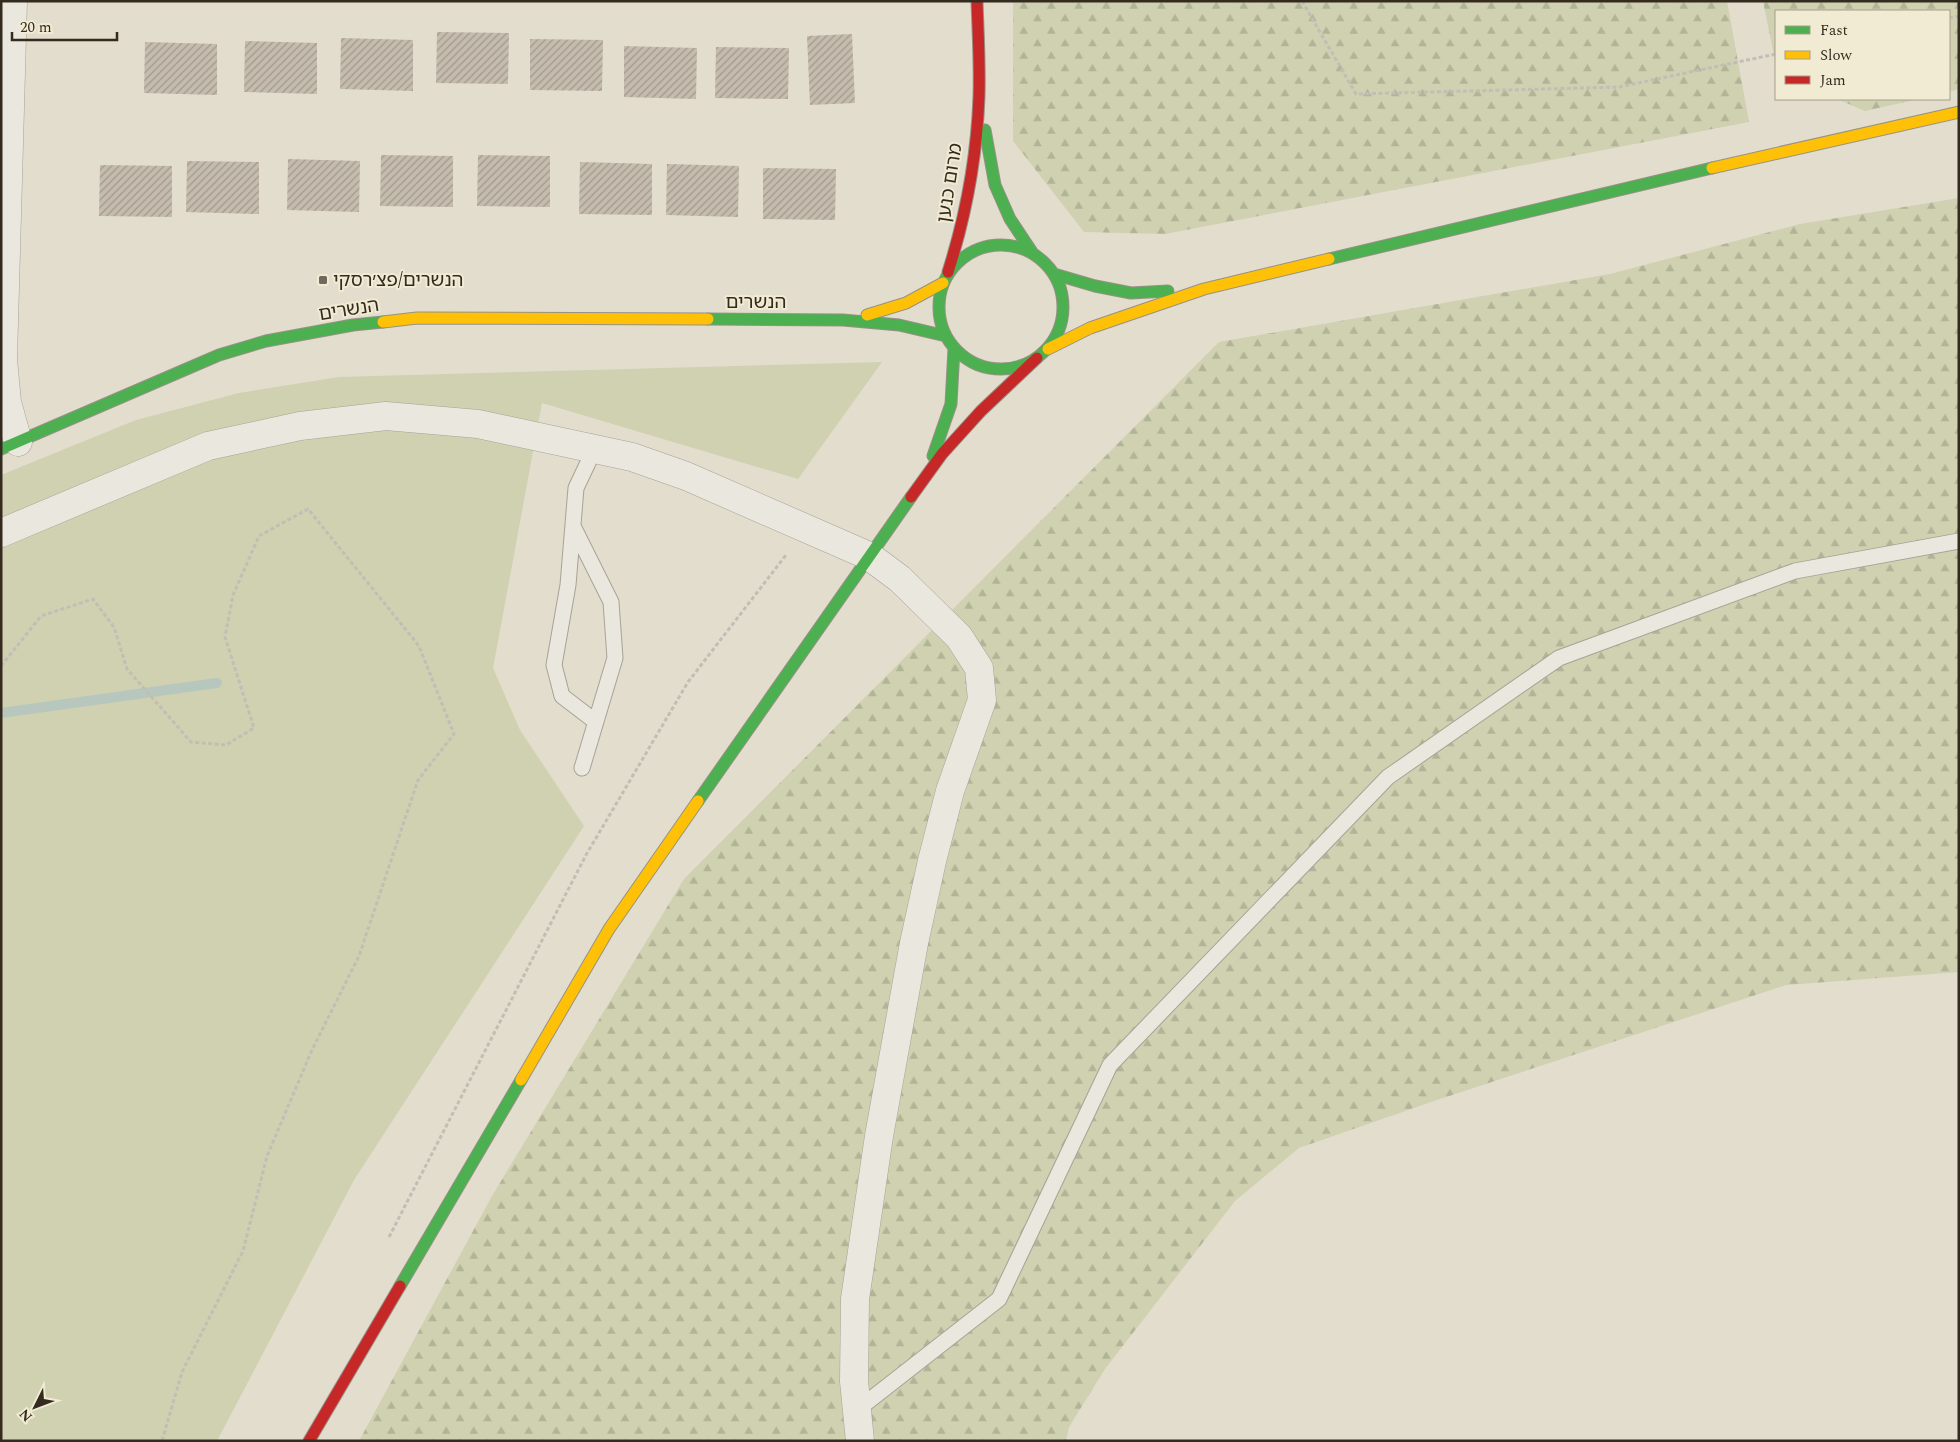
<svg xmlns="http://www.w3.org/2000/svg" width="1960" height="1442" font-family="Spectral,'Noto Sans Hebrew',serif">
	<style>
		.grass { fill: #cfd1b0 }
		.forest { fill: url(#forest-firs) }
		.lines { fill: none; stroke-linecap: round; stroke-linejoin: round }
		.stream { stroke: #b8c7be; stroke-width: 10 }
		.building { fill: url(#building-hatch) }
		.lane-casing { stroke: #a7a296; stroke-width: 17 }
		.street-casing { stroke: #a7a296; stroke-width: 29 }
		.fast-casing { stroke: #979186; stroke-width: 13 }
		.slow-casing { stroke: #979186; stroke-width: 13 }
		.jam-casing { stroke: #979186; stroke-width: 13 }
		.path { stroke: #c2beb5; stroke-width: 3; stroke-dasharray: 4 2.5; stroke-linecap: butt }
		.lane { stroke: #eae7de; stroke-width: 15 }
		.street { stroke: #eae7de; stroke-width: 28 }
		.fast { stroke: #4caf50; stroke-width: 11 }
		.slow { stroke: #ffc107; stroke-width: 11 }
		.jam { stroke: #c62828; stroke-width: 11 }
		.poi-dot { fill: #71695c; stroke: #f2ebd3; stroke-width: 2 }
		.labels { text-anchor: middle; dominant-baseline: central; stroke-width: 4; stroke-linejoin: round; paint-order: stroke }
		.street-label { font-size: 19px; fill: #342b1f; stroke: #f2ebd3 }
		.poi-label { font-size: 19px; fill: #342b1f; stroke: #f2ebd3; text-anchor: start }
	</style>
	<defs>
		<pattern id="forest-firs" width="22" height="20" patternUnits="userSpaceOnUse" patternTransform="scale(1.25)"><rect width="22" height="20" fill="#cfd1b0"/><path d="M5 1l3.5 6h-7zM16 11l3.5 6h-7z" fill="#b2b497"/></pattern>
		<pattern id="building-hatch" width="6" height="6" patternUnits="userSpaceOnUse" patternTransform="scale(1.25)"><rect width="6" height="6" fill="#c5bcae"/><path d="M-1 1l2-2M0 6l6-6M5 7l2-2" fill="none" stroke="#a1998d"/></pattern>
	</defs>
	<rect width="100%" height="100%" fill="#e2ddcd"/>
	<!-- grass -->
	<path class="grass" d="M882 362 798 479 542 403 493 668 520 730 584 826 354 1180 217 1441H1V475L136 420 239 393 339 377Z"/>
	<!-- forest -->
	<path class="forest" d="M1013 1H1727L1749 122 1165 234 1084 232 1013 141Z
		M1763 1H1959V89L1949 92V11H1776V66Z
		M1837 99H1919L1865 111Z
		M1959 198V972L1786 985 1431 1102 1299 1148 1235 1201 1105 1369 1069 1427 1066 1441H359L492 1196 684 879 1219 342 1610 274 1800 224Z"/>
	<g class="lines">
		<!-- stream -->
		<path class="stream" d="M1 713 217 683"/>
	</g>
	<!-- building -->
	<path class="building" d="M437 32 509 33 508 84 436 83Z
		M852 34 855 103 810 105 807 36Z
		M341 38 413 40V91L340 89Z
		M530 39 603 40 602 91 530 90Z
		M245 41 317 43V94L244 92Z
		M145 42 217 44V95L144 93Z
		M624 46 697 48 696 99 624 97Z
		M716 47 789 48 788 99 715 98Z
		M381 155 453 156V207L380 206Z
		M478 155 550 156V207L477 206Z
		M288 159 360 161 359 212 287 210Z
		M187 161 259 162V214L186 212Z
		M580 162 652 164V215L579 214Z
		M667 164 739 166 738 217 666 215Z
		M100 165 172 166V217L99 216Z
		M763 168 836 169 835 220 763 219Z"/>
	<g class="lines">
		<!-- lane casing -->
		<g class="lane-casing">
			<path id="lane" d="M594 450 576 488 568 585 554 665 562 696 596 722
				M574 528 611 602 615 658 582 768
				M857 1410 999 1299 1110 1065 1388 777 1559 658 1795 571 1959 541"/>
		</g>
		<!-- street casing -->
		<g class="street-casing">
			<path id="street" d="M13 1 3 359 7 402 18 442
				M1 533 208 446 300 426 386 416 478 424 632 457 686 476 869 556 900 579 959 637 979 668 982 700 950 791 932 861 914 943 879 1136 855 1299 854 1381 860 1441"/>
		</g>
		<!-- fast casing -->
		<g class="fast-casing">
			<path id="fast" d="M985 130 995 185 1010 219 1032 252
				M939 307a62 62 0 1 1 124 0a62 62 0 1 1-124 0Z
				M1329 259 1712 168
				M1054 274 1095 286 1131 293 1168 291
				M708 319 843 320 899 325 946 336
				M1 449 219 355 266 341 353 325 383 322
				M933 456 951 404 954 348
				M698 801 911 497
				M400 1286 521 1080"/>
		</g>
		<!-- slow casing -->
		<g class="slow-casing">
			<path id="slow" d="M1712 168 1959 112
				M867 315 906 303 943 283
				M383 322 417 318 708 319
				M1048 349 1090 328 1204 289 1329 259
				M521 1080 609 929 698 801"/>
		</g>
		<!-- jam casing -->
		<g class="jam-casing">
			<path id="jam" d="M948 272C966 215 977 156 979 96 980 64 978 33 977 1
				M911 497 942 454 981 411 1037 358
				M309 1441 400 1286"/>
		</g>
		<!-- path -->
		<path class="path" d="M1302 1 1356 94 1619 87 1776 54
			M1949 18 1959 16
			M1 666 41 616 93 599 114 627 127 669 191 742 226 745 254 728 225 637 233 595 259 536 308 509 419 646 454 734 418 780 359 956 312 1050 267 1156 243 1251 182 1372 162 1441
			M389 1237 586 855 688 682 786 555"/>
		<!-- lane -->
		<use href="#lane" class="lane"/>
		<!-- street -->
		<use href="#street" class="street"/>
		<!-- fast -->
		<use href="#fast" class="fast"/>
		<!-- slow -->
		<use href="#slow" class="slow"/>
		<!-- jam -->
		<use href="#jam" class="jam"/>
	</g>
	<!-- markers -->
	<rect class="poi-dot" x="318" y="275" width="10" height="10" rx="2.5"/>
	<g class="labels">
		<!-- street labels -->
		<g class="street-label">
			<text transform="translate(950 183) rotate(-81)">מרום כנען</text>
			<text x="756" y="302">הנשרים</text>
			<text transform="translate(349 310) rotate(-9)">הנשרים</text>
		</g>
		<!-- poi labels -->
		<g class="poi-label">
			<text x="333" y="280">הנשרים/פצ׳רסקי</text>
		</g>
	</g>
	<!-- border -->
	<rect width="1960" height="1442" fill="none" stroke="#342b1f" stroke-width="5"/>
	<!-- legend -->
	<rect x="1775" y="10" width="175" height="90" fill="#f2ebd3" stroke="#a69e8b"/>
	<rect x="1785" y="26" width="25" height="8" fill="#4caf50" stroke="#a69e8b"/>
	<text x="1820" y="35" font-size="15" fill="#342b1f">Fast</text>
	<rect x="1785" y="51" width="25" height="8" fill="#ffc107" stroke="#a69e8b"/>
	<text x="1820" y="60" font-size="15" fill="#342b1f">Slow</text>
	<rect x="1785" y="76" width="25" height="8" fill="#c62828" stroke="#a69e8b"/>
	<text x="1820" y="85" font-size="15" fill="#342b1f">Jam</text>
	<!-- north arrow -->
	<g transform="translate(35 1407) rotate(228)" stroke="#f2ebd3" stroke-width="4" paint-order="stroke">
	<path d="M0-4L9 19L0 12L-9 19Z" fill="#342b1f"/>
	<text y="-8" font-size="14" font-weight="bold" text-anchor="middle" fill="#342b1f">N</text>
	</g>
	<!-- scale -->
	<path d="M12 32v8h105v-8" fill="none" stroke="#342b1f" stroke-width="2.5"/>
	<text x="20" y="32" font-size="15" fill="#342b1f" stroke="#f2ebd3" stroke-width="4" paint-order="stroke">20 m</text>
</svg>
